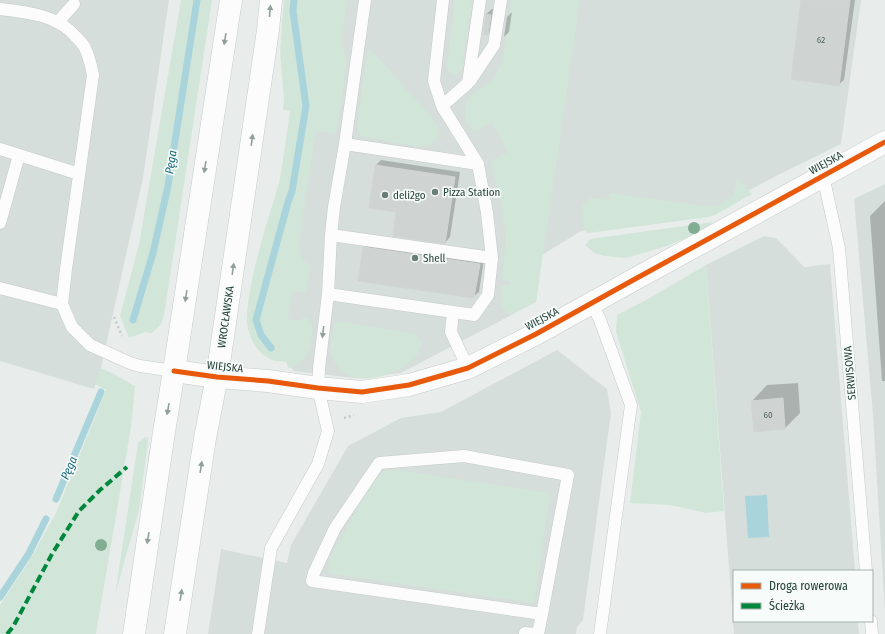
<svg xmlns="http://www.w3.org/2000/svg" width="885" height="634" font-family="'Fira Sans Condensed',sans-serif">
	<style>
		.built { fill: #d6dedb }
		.green { fill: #d1e6d8 }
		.water { fill: #a9d4db }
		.shadow { fill: #0003 }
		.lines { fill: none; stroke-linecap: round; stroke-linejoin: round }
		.stream { stroke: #a9d4db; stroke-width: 7 }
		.building { fill: #cfd4d2; stroke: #d1d6d4 }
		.service-casing { stroke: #c5cac8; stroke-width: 13 }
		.minor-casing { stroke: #c5cac8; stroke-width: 23 }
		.secondary-casing { stroke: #c3cbc8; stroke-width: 23 }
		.path { stroke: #c3ccca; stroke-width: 2.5; stroke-dasharray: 2 3; stroke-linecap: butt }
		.service { stroke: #fcfcfc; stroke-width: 12 }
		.minor { stroke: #fcfcfc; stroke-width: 22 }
		.secondary { stroke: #fcfcfc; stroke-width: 22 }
		.quiet { stroke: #00873e; stroke-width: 4; stroke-dasharray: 8 4; stroke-linecap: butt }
		.cycleway-casing { stroke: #f7fbf9; stroke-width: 8 }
		.cycleway { stroke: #e8590c; stroke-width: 5 }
		.tree { fill: #81ae93 }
		.oneway { fill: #909f9b }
		.poi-dot { fill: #697e78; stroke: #f7fbf9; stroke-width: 1.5 }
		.labels { text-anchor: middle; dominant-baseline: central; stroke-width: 3.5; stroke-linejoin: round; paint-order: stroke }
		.number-label { font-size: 9px; fill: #506761 }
		.street-label { font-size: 11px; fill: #24423a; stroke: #f7fbf9 }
		.poi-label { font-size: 11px; fill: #24423a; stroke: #f7fbf9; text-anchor: start }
		.water-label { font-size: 12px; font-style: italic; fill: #1c6f80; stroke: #f7fbf9 }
	</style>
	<rect width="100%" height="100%" fill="#e8edeb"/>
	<!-- built -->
	<path class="built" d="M0 0H169L143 178 101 368 94 389 0 361Z
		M304 0H861L841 144 778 175 718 207 581 231 542 255 536 302 401 373 354 378 294 371 261 330 299 194Z
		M885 184V613L873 415 854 199Z
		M764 236 776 238 804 267 830 264 855 571H734V621H858L859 634H734L706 265Z
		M557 350 607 389 611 413 583 620 577 627 576 634H208L221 549 287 563 291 545 348 446 401 418 441 412Z"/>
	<!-- green -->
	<path class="green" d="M181 0H212L164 316 161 324 152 333 145 332 129 338 120 316 139 244Z
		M284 0H347L341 43 347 62 336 134 316 131 299 241C299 253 300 259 310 266L306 293 292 291 288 319 302 321 303 317C307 318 311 320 312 325 314 330 309 351 306 356 302 362 295 366 288 368L287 362C282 361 276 362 272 360 257 354 249 338 247 323 246 314 248 305 249 296 255 258 268 220 279 183L282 167 290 111 283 110 284 101 280 51Z
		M455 0H472L462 69C455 77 450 75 447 66Z
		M511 0H580L536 302 510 315C500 308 500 296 501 285H510L511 281 502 280 506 237 505 229 498 189 491 161 508 152 492 122 474 132 466 121 465 109 468 100 473 94 483 88 491 81 496 74 501 64 504 52Z
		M368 51 373 52 432 118C442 132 440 142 422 147L365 137C359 135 358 131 357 126L367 53Z
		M737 178 752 194 715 215 708 217 589 233 586 232C582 224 579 210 585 202 587 201 589 199 591 198L609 200 610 193 703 206 720 205 733 197Z
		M713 222 704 230 667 246 626 258 604 256 594 253 585 245 590 239Z
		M706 265 724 511 706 513 670 505 630 503 641 412 616 332 617 315 646 300Z
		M335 321 415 334C444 352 363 402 338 366 335 363 333 359 332 355 329 345 333 331 335 321Z
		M101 368 114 374 135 386 131 427 96 634H0V605L28 563 56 513 106 390 95 384Z
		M145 437 148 438V441L139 510 115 595 138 443Z
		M390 469 550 493 534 603 328 573 330 557 376 476Z"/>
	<!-- water -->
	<path class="water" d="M767 495 769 537 748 538 745 496Z"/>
	<!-- shadow -->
	<path class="shadow" d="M802 0H855L844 80 838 85Z
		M492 9 496 10 493 29 488 34 486 14Z
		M512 12 509 32 504 37 507 17Z
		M381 160 460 172 450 237 445 243 397 211 376 165Z
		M885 201V381H882L870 216Z
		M369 242 484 259 479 292 473 297 364 248Z
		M798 383 800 413 785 428 752 401 767 385Z"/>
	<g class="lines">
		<!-- stream -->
		<path class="stream" d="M133 320 153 253 168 186 197 0
			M271 348 261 335 256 320 288 202 292 191 306 106 293 11 294 0
			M56 499 101 392
			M0 597 28 555 46 519"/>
	</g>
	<!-- building -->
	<path class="building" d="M801 0H850L839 86 791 79Z
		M486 14 491 15 488 35H483Z
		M375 165 455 177 445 244 393 236 396 212 369 208Z
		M363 247 480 264 474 298 358 281Z
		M783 398 785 429 754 432 751 401Z"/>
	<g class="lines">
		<!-- service casing -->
		<g class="service-casing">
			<path id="service" d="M443 0 434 81 442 106 478 164
				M0 9C27 12 58 15 76 37 79 40 82 43 84 46 89 55 91 65 93 75L66 269 62 304 72 327 90 345 130 363 140 366 174 371
				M58 22 74 4
				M470 81 494 45 501 0
				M442 106 468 83 480 0
				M345 144 365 0
				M0 149 19 155 0 223
				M19 155 79 174
				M823 176 839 248 866 571
				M331 235 492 258
				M0 288 62 304
				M592 304 600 320 631 405 600 634
				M453 312 451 332 468 368
				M871 621 872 634
				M258 634 271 548 318 464 328 431 318 388 319 368 328 294 331 235 334 207 345 144 478 164 487 213 492 258 488 295 474 315 328 294
				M525 634V633L533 634
				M538 634 542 614 568 475 464 456 379 463 335 528 314 573 312 581 542 614"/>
		</g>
		<!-- minor casing -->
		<g class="minor-casing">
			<path id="minor" d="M174 371 217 377 268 381 318 388 362 392 409 385 468 368 536 334 626 284 885 142"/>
		</g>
		<!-- secondary casing -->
		<g class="secondary-casing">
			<path id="secondary" d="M134 634 164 432 174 371 231 0
				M175 634 205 438 217 377 268 30 271 0"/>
		</g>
		<!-- path -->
		<path class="path" d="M114 317 122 336
			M344 418 354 415"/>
		<!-- service -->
		<use href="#service" class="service"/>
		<!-- minor -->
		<use href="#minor" class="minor"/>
		<!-- secondary -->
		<use href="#secondary" class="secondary"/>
		<!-- quiet -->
		<path class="quiet" d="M7 634 13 627 52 554 79 511 100 490 127 467"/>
		<!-- cycleway casing -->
		<g class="cycleway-casing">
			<path id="cycleway" d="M174 371 217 377 268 381 318 388 362 392 409 385 468 368 536 334 626 284 885 142"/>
		</g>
		<!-- cycleway -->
		<use href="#cycleway" class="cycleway"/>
	</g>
	<!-- trees -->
	<g class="tree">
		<circle cx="694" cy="228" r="6"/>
		<circle cx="101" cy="545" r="6"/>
	</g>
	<!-- one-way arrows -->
	<defs><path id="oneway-solid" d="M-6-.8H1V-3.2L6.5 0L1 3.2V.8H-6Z"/></defs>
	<g class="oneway">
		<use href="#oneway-solid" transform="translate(270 11) rotate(-85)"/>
		<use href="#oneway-solid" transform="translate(225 39) rotate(99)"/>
		<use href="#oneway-solid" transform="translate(252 140) rotate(-82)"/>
		<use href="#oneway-solid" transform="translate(205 167) rotate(99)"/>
		<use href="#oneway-solid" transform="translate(233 269) rotate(-82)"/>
		<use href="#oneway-solid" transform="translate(186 296) rotate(99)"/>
		<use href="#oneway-solid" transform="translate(323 332) rotate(97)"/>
		<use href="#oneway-solid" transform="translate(168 409) rotate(100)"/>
		<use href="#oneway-solid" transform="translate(201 467) rotate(-81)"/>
		<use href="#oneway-solid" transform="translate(148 538) rotate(99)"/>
		<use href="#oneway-solid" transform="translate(181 595) rotate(-81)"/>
	</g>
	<!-- markers -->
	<g class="poi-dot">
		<circle cx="435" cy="192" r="4"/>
		<circle cx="385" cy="195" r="4"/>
		<circle cx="415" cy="258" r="4"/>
	</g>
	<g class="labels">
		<!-- number labels -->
		<g class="number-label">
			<text x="821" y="40">62</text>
			<text x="768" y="415">60</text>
		</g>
		<!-- street labels -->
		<g class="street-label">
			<text transform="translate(826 163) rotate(-29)">WIEJSKA</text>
			<text transform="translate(226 317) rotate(-82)">WROCŁAWSKA</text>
			<text transform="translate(542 319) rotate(-28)">WIEJSKA</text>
			<text transform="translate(225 367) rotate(6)">WIEJSKA</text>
			<text transform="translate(850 373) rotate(-95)">SERWISOWA</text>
		</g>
		<!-- poi labels -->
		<g class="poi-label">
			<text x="443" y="192">Pizza Station</text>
			<text x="393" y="195">deli2go</text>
			<text x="423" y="258">Shell</text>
		</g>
		<!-- water labels -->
		<g class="water-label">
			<text transform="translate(171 162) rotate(-81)">Pęga</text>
			<text transform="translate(69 468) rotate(-67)">Pęga</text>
		</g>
	</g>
	<!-- legend -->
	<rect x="733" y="570" width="140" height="52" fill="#f7fbf9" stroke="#a3b1ad"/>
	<rect x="741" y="583" width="20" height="6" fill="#e8590c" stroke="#a3b1ad"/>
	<text x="769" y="590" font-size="12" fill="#24423a">Droga rowerowa</text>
	<rect x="741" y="603" width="20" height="6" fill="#00873e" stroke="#a3b1ad"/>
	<text x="769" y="610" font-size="12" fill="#24423a">Ścieżka</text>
</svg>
